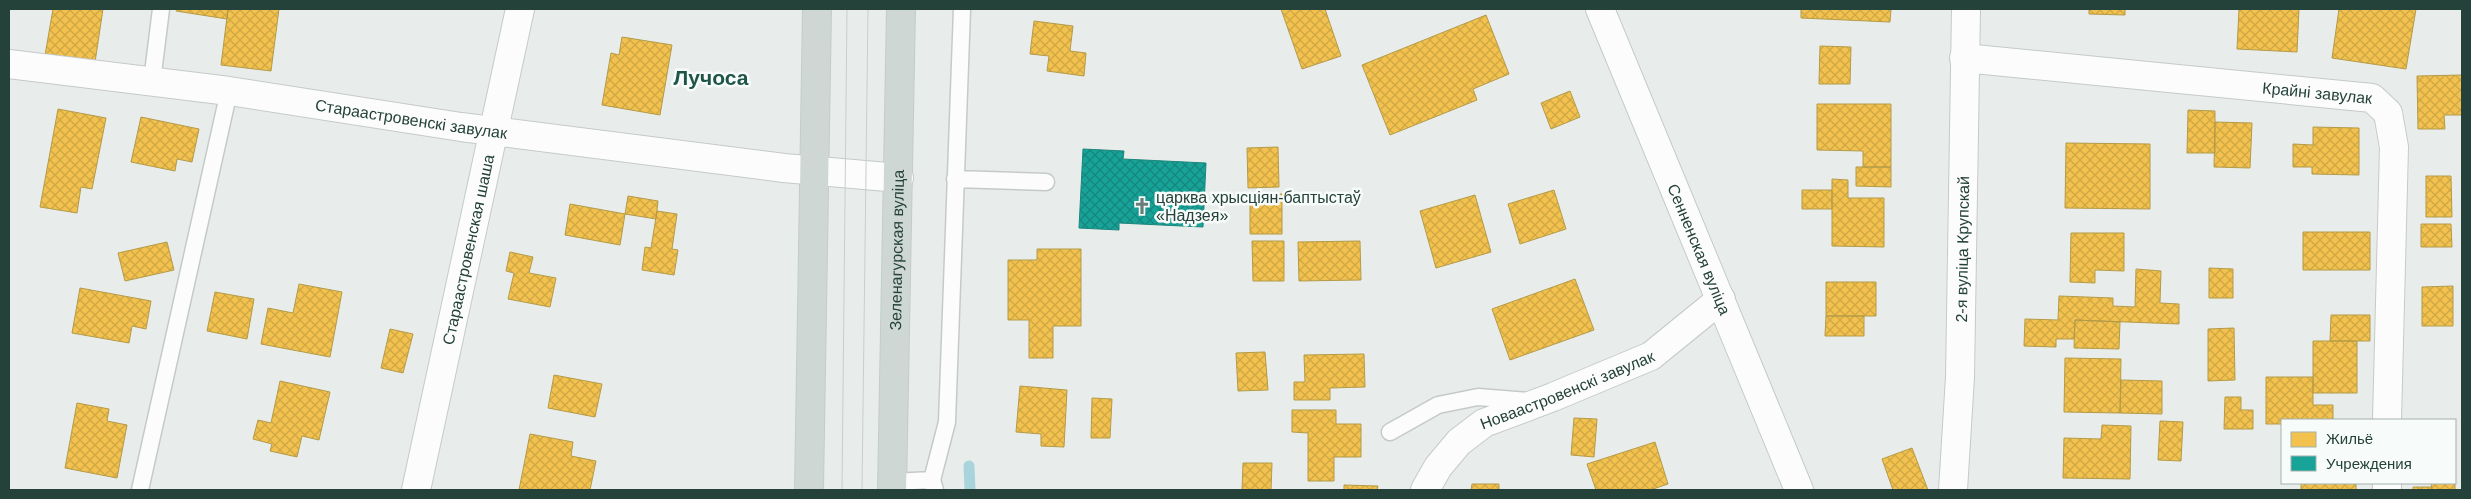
<svg xmlns="http://www.w3.org/2000/svg" width="2471" height="499" font-family="Arial,sans-serif">
	<style>
		.homes { fill: url(#homes-cross-hatch); stroke: #b49b48 }
		.public { fill: url(#public-cross-hatch); stroke: #1b867c }
		.lines { fill: none; stroke-linecap: round; stroke-linejoin: round }
		.stream { stroke: #a9d4db; stroke-width: 11 }
		.lane-casing { stroke: #c5cac8; stroke-width: 19 }
		.street-casing { stroke: #c5cac8; stroke-width: 30 }
		.secondary-casing { stroke: #c3cbc8; stroke-width: 30 }
		.primary-casing { stroke: #c3ccc9; stroke-width: 30 }
		.lane { stroke: #fcfcfc; stroke-width: 16 }
		.street { stroke: #fcfcfc; stroke-width: 28 }
		.secondary { stroke: #fcfcfc; stroke-width: 28 }
		.primary { stroke: #cfd7d5; stroke-width: 28 }
		.tram { stroke: #c9cdcc; stroke-width: 1 }
		.labels { text-anchor: middle; dominant-baseline: central; stroke-width: 5; stroke-linejoin: round; paint-order: stroke }
		.street-label { font-size: 16px; fill: #24423a; stroke: #f7fbf9 }
		.poi-label { font-size: 16px; fill: #24423a; stroke: #f7fbf9; text-anchor: start }
		.district-label { font-size: 21px; font-weight: bold; fill: #1f5548; stroke: #f7fbf9 }
	</style>
	<defs>
		<pattern id="homes-cross-hatch" width="8" height="8" patternUnits="userSpaceOnUse" patternTransform="scale(1.25)"><rect width="8" height="8" fill="#f2c14e"/><path d="M0 0l8 8M0 8l8-8" fill="none" stroke="#cfa745"/></pattern>
		<pattern id="public-cross-hatch" width="8" height="8" patternUnits="userSpaceOnUse" patternTransform="scale(1.25)"><rect width="8" height="8" fill="#17a398"/><path d="M0 0l8 8M0 8l8-8" fill="none" stroke="#15867d"/></pattern>
	</defs>
	<rect width="100%" height="100%" fill="#e8edeb"/>
	<!-- homes -->
	<path class="homes" d="M53 9H103L94 69 44 61Z
		M177 9H228L227 19 176 11Z
		M228 9H279L271 71 221 65Z
		M1281 9H1325L1341 56 1302 69Z
		M1801 9H1891L1890 22 1801 18Z
		M2089 9H2125V15L2089 14Z
		M2239 9H2299L2297 52 2237 49Z
		M2339 9H2416L2406 69 2332 58Z
		M1486 15 1509 74 1473 89 1477 100 1390 135 1362 65Z
		M1034 21 1073 26 1070 51 1086 53 1084 76 1047 71 1049 56 1030 54Z
		M622 37 672 45 660 115 602 105 611 53 619 55Z
		M1820 46 1851 47 1850 84H1819Z
		M2462 75V115H2444L2445 129H2418L2417 76Z
		M1570 91 1580 117 1551 129 1541 103Z
		M1817 104H1891V167H1863V151L1817 150Z
		M58 109 106 118 92 189 81 187 77 213 40 207Z
		M2188 110 2215 111V153H2187Z
		M141 117 199 129 192 162 177 159 175 171 131 162Z
		M2215 122 2252 123 2250 168 2214 167Z
		M2313 127 2359 128V175L2312 174V167H2293V144L2313 145Z
		M2066 143 2150 144V209L2065 208Z
		M1278 147 1279 187 1248 188 1247 148Z
		M1856 167H1891V187L1856 186Z
		M2426 176H2451L2452 217H2426Z
		M1832 179 1848 180V198H1884V247L1832 246Z
		M1554 190 1566 229 1520 244 1508 204Z
		M1802 190H1832V209H1802Z
		M1250 194H1282V234H1250Z
		M1475 195 1491 252 1436 268 1420 211Z
		M628 196 658 201 656 219 625 214Z
		M570 204 625 214 620 245 565 235Z
		M657 211 677 214 672 249 678 250 674 275 642 270 645 247 651 248Z
		M2421 224H2451L2452 247H2421Z
		M2303 232H2370V270H2303Z
		M2071 233H2124V271L2095 270V283L2070 282Z
		M1252 241H1284V281H1253Z
		M1360 241 1361 280 1299 281 1298 242Z
		M167 242 174 270 125 281 118 253Z
		M1037 249H1081V326H1053V358H1029V320H1008V260H1037Z
		M510 252 533 257 529 273 556 278 550 307 508 299 514 273 506 271Z
		M2209 268 2233 269V298H2209Z
		M2136 269 2161 271 2160 303 2179 304V324L2075 320 2074 339H2056V347L2024 346 2025 319 2058 320 2059 296 2113 298V306L2135 307Z
		M1575 279 1594 330 1510 360 1492 309Z
		M1826 282H1876V316H1826Z
		M299 284 342 292 330 357 261 344 268 308 293 313Z
		M2453 286V326H2422V287Z
		M80 288 151 301 146 329 132 326 129 343 72 333Z
		M215 292 254 299 247 339 207 331Z
		M2331 315H2370V341H2330Z
		M1826 316H1864V336H1825Z
		M2075 320 2120 322 2119 349 2074 348Z
		M2234 328 2235 380 2208 381V329Z
		M390 329 413 334 403 373 381 368Z
		M2313 341H2357V393H2313Z
		M1265 352 1268 390 1238 391 1236 353Z
		M1364 354 1365 387 1330 388V400H1294V382H1305L1304 355Z
		M2065 358 2121 359 2120 413 2064 412Z
		M554 375 602 384 595 417 548 408Z
		M2266 377H2313V405H2333V420H2282V424H2266Z
		M2121 380 2162 381V414L2120 413Z
		M280 381 330 392 319 440 302 436 297 457 270 451 272 444 253 439 258 420 271 423Z
		M1020 386 1067 390 1064 447 1041 446V434L1016 432Z
		M2225 397H2241V410H2253V429H2224Z
		M1092 398 1112 399 1110 438H1091Z
		M77 403 109 409 107 421 127 425 117 478 65 468Z
		M1292 410H1336V424H1361V457H1334V481H1308V433L1292 432Z
		M1574 418 1597 419 1594 457 1571 455Z
		M2160 421 2183 422 2181 461 2158 460Z
		M2102 425 2131 426 2130 479 2063 478 2064 438 2101 439Z
		M530 434 573 442 571 456 596 461 590 490H519Z
		M1655 442 1668 484 1650 490H1596L1587 464Z
		M1912 448 1928 490H1893L1882 459Z
		M1243 463H1272L1271 490H1242Z
		M2455 470V490H2432L2431 483H2455Z
		M2301 483H2356V490H2301Z
		M1472 484H1499V490H1471Z
		M1344 485 1378 486 1377 490H1344Z
		M2413 487H2431L2432 490H2413Z"/>
	<!-- public -->
	<path class="public" d="M1083 149 1124 151 1123 159 1206 163 1203 227 1119 223V230L1079 228Z"/>
	<g class="lines">
		<!-- stream -->
		<path class="stream" d="M969 466 970 490"/>
		<!-- lane casing -->
		<g class="lane-casing">
			<path id="lane" d="M152 81 161 9
				M955 179 1046 182
				M1390 432 1438 405 1478 397 1529 401
				M892 482 932 480
				M140 490 229 91
				M935 490 932 480 947 422 962 9"/>
		</g>
		<!-- street casing -->
		<g class="street-casing">
			<g id="street">
				<path id="s1" d="M1964 58 2372 98 2388 113 2394 147 2387 420"/>
				<path id="s2" d="M9 64 229 91 461 127 784 168 899 178"/>
				<path d="M2387 483V490"/>
				<path id="s3" d="M416 490 520 9"/>
				<path id="s4" d="M1425 490 1438 467 1459 442 1484 423 1553 397 1651 356 1721 299"/>
				<path id="s5" d="M1953 490 1960 377 1966 9"/>
			</g>
		</g>
		<!-- secondary casing -->
		<g class="secondary-casing">
			<g id="secondary">
				<path id="s6" d="M1600 9 1799 490"/>
			</g>
		</g>
		<!-- primary casing -->
		<g class="primary-casing">
			<g id="primary">
				<path d="M809 490 817 9"/>
				<path id="s7" d="M892 490 901 9"/>
			</g>
		</g>
		<!-- lane -->
		<use href="#lane" class="lane"/>
		<!-- street -->
		<use href="#street" class="street"/>
		<!-- secondary -->
		<use href="#secondary" class="secondary"/>
		<!-- primary -->
		<use href="#primary" class="primary"/>
		<!-- tram -->
		<path class="tram" d="M842 490 847 9
			M862 490 868 9"/>
	</g>
	<!-- icons -->
	<defs>
		<g id="church-bare" transform="scale(1.35)"><path d="M-1.2-6h2.4v3.5h3.3v2.4h-3.3V6h-2.4V-.1h-3.3v-2.4h3.3Z" fill="#697e78" stroke="#f7fbf9" stroke-width="2.5" paint-order="stroke"/></g>
	</defs>
	<g fill-rule="evenodd">
		<use href="#church-bare" x="1142" y="206"/>
	</g>
	<g class="labels">
		<!-- street labels -->
		<g class="street-label">
			<text stroke="none"><textPath href="#s1" startOffset="355">Крайні завулак</textPath></text>
			<text stroke="none"><textPath href="#s2" startOffset="406">Стараастровенскі завулак</textPath></text>
			<text stroke="none"><textPath href="#s3" startOffset="246">Стараастровенская шаша</textPath></text>
			<text stroke="none"><textPath href="#s6" startOffset="260">Сенненская вуліца</textPath></text>
			<text stroke="none"><textPath href="#s7" startOffset="240">Зеленагурская вуліца</textPath></text>
			<text stroke="none"><textPath href="#s5" startOffset="241">2-я вуліца Крупскай</textPath></text>
			<text stroke="none"><textPath href="#s4" startOffset="180">Новаастровенскі завулак</textPath></text>
		</g>
		<!-- poi labels -->
		<g class="poi-label">
			<text x="1156" y="197">царква хрысціян-баптыстаў<tspan x="1156" dy="18">«Надзея»</tspan></text>
		</g>
		<!-- district labels -->
		<g class="district-label">
			<text x="711" y="77">Лучоса</text>
		</g>
	</g>
	<!-- border -->
	<rect width="2471" height="499" fill="none" stroke="#24423a" stroke-width="20"/>
	<!-- legend -->
	<rect x="2281" y="419" width="175" height="65" fill="#f7fbf9" stroke="#a3b1ad"/>
	<rect x="2291" y="432" width="25" height="15" fill="#f2c14e" stroke="#a3b1ad"/>
	<text x="2326" y="444" font-size="15" fill="#24423a">Жильё</text>
	<rect x="2291" y="456" width="25" height="15" fill="#17a398" stroke="#a3b1ad"/>
	<text x="2326" y="469" font-size="15" fill="#24423a">Учреждения</text>
</svg>
